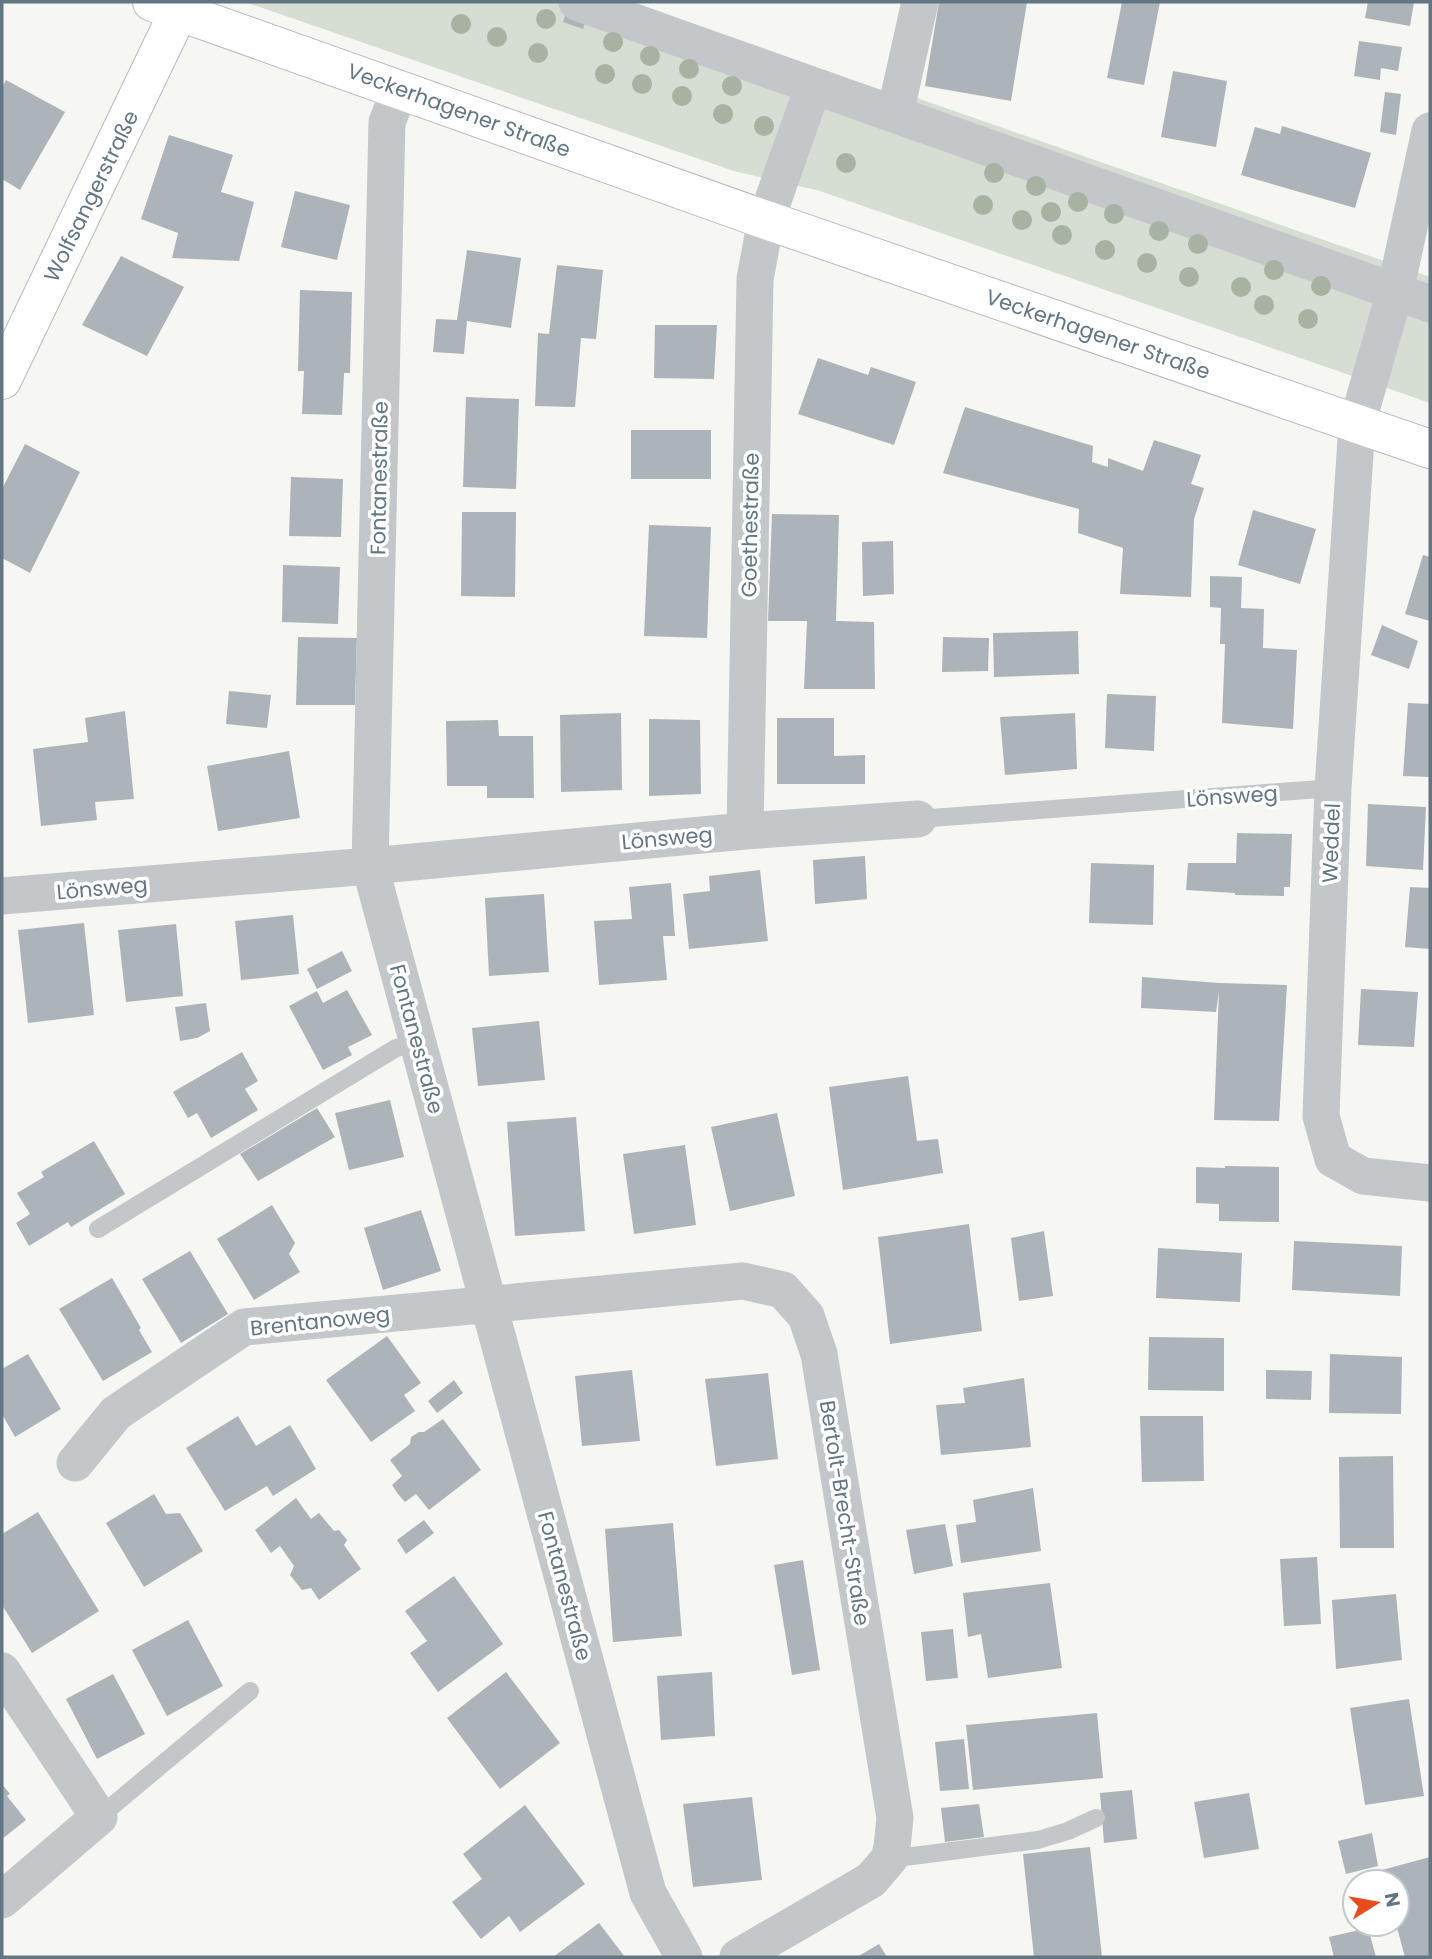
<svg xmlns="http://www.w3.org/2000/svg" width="1432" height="1959" font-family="Poppins,sans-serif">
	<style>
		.green { fill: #d6ddd2 }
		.building { fill: #acb4b9 }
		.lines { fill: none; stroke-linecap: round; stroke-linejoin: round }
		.secondary-casing { stroke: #b5bbbf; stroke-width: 40 }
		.lane { stroke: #c3c7ca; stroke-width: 18 }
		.street { stroke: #c3c7ca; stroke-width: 37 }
		.secondary { stroke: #fff; stroke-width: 38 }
		.tree { fill: #a7b2a3 }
		.labels { text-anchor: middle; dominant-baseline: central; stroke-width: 7; stroke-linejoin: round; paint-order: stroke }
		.street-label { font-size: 21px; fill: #637684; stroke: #fff }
	</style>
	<rect width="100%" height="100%" fill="#f6f6f2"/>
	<!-- green -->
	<path class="green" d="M245 2H634L855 84 917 98 1430 277V403L820 191 734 171Z"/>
	<!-- building -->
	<path class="building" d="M939 2H1027L1011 101 925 86Z
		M1122 2H1160L1144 85 1107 78Z
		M1368 2H1414L1410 26 1365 18Z
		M565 16 585 23 583 29 563 22Z
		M1359 41 1402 47 1398 71 1381 68 1380 80 1354 76Z
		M1173 71 1227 81 1216 147 1161 137Z
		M6 80 65 112 20 190 2 179V88Z
		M1385 92 1401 94 1396 135 1380 132Z
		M1282 126 1371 153 1355 208 1241 175 1255 127 1280 134Z
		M169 135 233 155 221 192 254 202 239 261 172 258 178 233 141 219Z
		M295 191 350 205 337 260 281 247Z
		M467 250 521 258 511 328 467 321 464 354 433 352 436 319 457 320Z
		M121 256 184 287 147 356 82 325Z
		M557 265 603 270 596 339 581 338 575 407 535 406 538 333 549 334Z
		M300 290 352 292 350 373H344L342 415 302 414 304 371H298Z
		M655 325H717L714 379 654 378Z
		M818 358 868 375 871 367 916 382 894 445 798 414Z
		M466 397 519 399 516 489 463 487Z
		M965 407 1093 446 1092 462 1108 467V458L1143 471 1154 440 1201 455 1191 484 1204 488 1194 519 1191 597 1120 594 1123 548 1078 533 1079 509 943 473Z
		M631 430H711V479H631Z
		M25 444 80 472 30 573 2 558V489Z
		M291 477 343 479 341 537 289 536Z
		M1253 510 1316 529 1300 584 1238 565Z
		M462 512H516L515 597 461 596Z
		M772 514 839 515 836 621 874 622 875 689H804L807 621H768Z
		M649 525 711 527 707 638 644 636Z
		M893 541 894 594 863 596 862 542Z
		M1423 555 1430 557V621L1405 614Z
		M283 565 340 567 338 624 282 622Z
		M1210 576 1242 577 1241 608 1264 609 1263 648 1297 650 1293 729 1222 723 1225 644H1220L1221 608 1210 607Z
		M1382 625 1418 641 1409 669 1371 655Z
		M1078 631 1079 674 994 677 993 633Z
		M298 637 357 638 355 705H296Z
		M943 637 989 638 988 671 942 672Z
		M229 691 271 695 267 728 226 724Z
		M1107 694 1156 696 1154 751 1105 748Z
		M1408 703 1430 704V777L1403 776Z
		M125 711 134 799 95 802 97 820 41 826 33 749 88 742 85 718Z
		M621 713 622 790 561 792 560 715Z
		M1075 713 1077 769 1005 775 1000 717Z
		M777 718H834V756L865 755V784H777Z
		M649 719 700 720 701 794 649 796Z
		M498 720 499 736H533L534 798H487V786H447L446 721Z
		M289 751 300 818 218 831 207 766Z
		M1368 804 1426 807 1423 870 1366 866Z
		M1237 833 1292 834 1290 887H1284V896L1235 895V893L1186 890 1188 863H1236Z
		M865 856 867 899 815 904 813 860Z
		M1091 863 1154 865 1153 925 1089 923Z
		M760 870 768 941 689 949 683 894 710 891 709 876Z
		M671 883 675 936H663L667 980 599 985 594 921 632 919 629 887Z
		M1410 887 1430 888V949L1405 947Z
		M544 894 549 972 489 976 485 898Z
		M293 915 299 974 241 980 235 921Z
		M84 923 94 1015 28 1023 18 930Z
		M176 924 183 996 126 1002 118 930Z
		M342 951 352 971 317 989 307 969Z
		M1142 977 1219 983 1287 985 1279 1121 1214 1120 1219 991 1216 1012 1141 1008Z
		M1361 989 1418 992 1414 1047 1358 1045Z
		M347 990 372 1035 348 1047 352 1055 323 1070 289 1006 317 991 323 1003Z
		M206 1003 210 1031 197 1038 180 1041 175 1007Z
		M539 1021 545 1080 478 1086 472 1028Z
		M242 1052 258 1081 245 1089 258 1110 211 1138 197 1113 188 1118 173 1092Z
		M908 1076 917 1141 938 1139 943 1173 843 1190 829 1087Z
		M390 1100 404 1157 349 1170 335 1113Z
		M317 1108 335 1137 258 1181 240 1154Z
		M777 1113 795 1196 730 1211 711 1127Z
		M576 1117 585 1231 515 1236 507 1122Z
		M94 1141 125 1194 71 1227 68 1222 29 1246 16 1223 30 1214 17 1193 44 1177 41 1172Z
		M685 1145 696 1225 634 1234 623 1154Z
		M1225 1166 1279 1167V1222L1219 1221V1204L1196 1203V1167L1225 1168Z
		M272 1205 295 1243 289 1254 300 1272 254 1300 217 1239Z
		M421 1210 441 1271 383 1290 364 1228Z
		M969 1224 982 1331 890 1344 878 1237Z
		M1044 1231 1053 1296 1019 1301 1011 1238Z
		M1294 1241 1402 1246 1400 1296 1292 1290Z
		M1158 1248 1242 1253 1240 1302 1156 1298Z
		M190 1251 228 1314 181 1343 142 1279Z
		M112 1278 141 1328 139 1330 152 1352 103 1381 59 1309Z
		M387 1336 421 1383 404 1395 415 1411 371 1442 326 1380Z
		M1149 1337 1224 1338V1391L1148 1390Z
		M28 1354 61 1409 15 1437 2 1414V1369Z
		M1330 1354 1402 1357 1401 1414 1329 1413Z
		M632 1370 640 1441 582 1446 575 1376Z
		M1266 1370 1312 1371 1311 1400 1266 1399Z
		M768 1373 778 1459 716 1466 705 1379Z
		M1024 1378 1031 1447 941 1455 936 1405 965 1403 963 1388Z
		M454 1380 463 1393 437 1413 428 1401Z
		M238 1416 256 1446 290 1425 316 1469 273 1496 267 1486 225 1511 186 1448Z
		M1140 1416H1203L1204 1481 1142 1482Z
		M443 1419 481 1470 429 1510 416 1494 405 1502 398 1494 392 1485 402 1476 390 1460 410 1444 411 1437 419 1432H424Z
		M1393 1456 1394 1548H1340L1339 1457Z
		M1033 1488 1041 1551 961 1563 956 1525 976 1522 973 1500Z
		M154 1494 166 1514 180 1513 203 1551 144 1587 106 1523Z
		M296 1498 311 1519 319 1513 334 1531 339 1530 347 1540 344 1545 361 1569 319 1600 311 1588 302 1590 290 1575 294 1566 280 1546 271 1553 255 1530Z
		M38 1512 99 1611 32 1653 2 1605V1534Z
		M424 1520 434 1533 406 1554 397 1540Z
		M673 1523 682 1636 613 1642 605 1529Z
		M945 1524 953 1566 914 1574 906 1530Z
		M1317 1557 1321 1624 1284 1626 1280 1559Z
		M803 1560 820 1670 792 1675 774 1565Z
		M454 1576 503 1644 438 1692 410 1653 427 1641 405 1611Z
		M1050 1583 1062 1668 988 1678 981 1634 968 1637 963 1593Z
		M1396 1594 1402 1660 1336 1669 1332 1600Z
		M188 1620 223 1686 167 1716 132 1650Z
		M953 1629 958 1678 926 1681 921 1632Z
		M506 1672 560 1743 500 1789 447 1718Z
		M712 1672 715 1736 661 1740 657 1676Z
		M113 1674 145 1734 97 1759 66 1699Z
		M1409 1699 1424 1796 1365 1805 1350 1708Z
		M1097 1713 1103 1778 973 1790 966 1725Z
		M964 1739 969 1789 940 1791 935 1742Z
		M2 1784 10 1794 7 1796 26 1820 2 1839Z
		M1132 1790 1137 1839 1104 1843 1100 1793Z
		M1249 1793 1259 1849 1204 1858 1194 1802Z
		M752 1797 762 1880 693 1887 683 1804Z
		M979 1804 984 1837 945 1842 941 1808Z
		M525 1805 585 1884 520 1932 509 1916 481 1939 452 1902 482 1879 463 1854Z
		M1372 1833 1378 1866 1346 1874 1338 1841Z
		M1090 1847 1102 1957H1034L1023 1854Z
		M1430 1857V1957H1405L1396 1924 1397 1882H1385L1382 1870Z
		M599 1923 625 1957H553Z
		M1368 1928 1376 1957H1334L1329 1937Z
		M879 1944 887 1957H857Z"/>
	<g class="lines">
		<!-- secondary casing -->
		<g class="secondary-casing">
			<path id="secondary" d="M152 2 766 220 1430 449
				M2 380 179 11"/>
		</g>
		<!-- lane -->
		<path class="lane" d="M918 819 1333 788
			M98 1229 396 1048 418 1043
			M99 1817 250 1691
			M889 1859 1038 1840 1068 1831 1096 1818"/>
		<!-- street -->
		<path class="street" d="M577 2 1430 304
			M400 90 387 122 370 866 648 1893 684 1957
			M895 114 920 2
			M1430 131 1395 292 1357 424 1333 788 1321 1116 1333 1159 1363 1176 1430 1183
			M745 831 755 279 766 220 813 87
			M2 896 370 866 745 831 918 819
			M75 1463 116 1413 244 1327 743 1281 783 1290 806 1316 819 1354 895 1818 892 1847 889 1859 871 1880 738 1957
			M2 1671 99 1817 2 1900"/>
		<!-- secondary -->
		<use href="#secondary" class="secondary"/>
	</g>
	<!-- trees -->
	<g class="tree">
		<circle cx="546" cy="19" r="10"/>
		<circle cx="461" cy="24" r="10"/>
		<circle cx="497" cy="37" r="10"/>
		<circle cx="613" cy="42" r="10"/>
		<circle cx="538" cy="53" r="10"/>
		<circle cx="650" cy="56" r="10"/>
		<circle cx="689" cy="69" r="10"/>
		<circle cx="605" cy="74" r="10"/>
		<circle cx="642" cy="84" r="10"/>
		<circle cx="732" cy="86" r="10"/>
		<circle cx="682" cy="96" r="10"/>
		<circle cx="723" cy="114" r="10"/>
		<circle cx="764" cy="126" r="10"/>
		<circle cx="846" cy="163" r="10"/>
		<circle cx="994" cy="173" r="10"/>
		<circle cx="1036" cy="186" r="10"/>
		<circle cx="1078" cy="202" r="10"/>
		<circle cx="983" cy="205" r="10"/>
		<circle cx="1051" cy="212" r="10"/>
		<circle cx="1114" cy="214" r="10"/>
		<circle cx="1022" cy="220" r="10"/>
		<circle cx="1159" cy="231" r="10"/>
		<circle cx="1062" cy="235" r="10"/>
		<circle cx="1198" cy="244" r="10"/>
		<circle cx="1105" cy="250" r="10"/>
		<circle cx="1147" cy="263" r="10"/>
		<circle cx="1274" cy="270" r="10"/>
		<circle cx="1189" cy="277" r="10"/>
		<circle cx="1321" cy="286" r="10"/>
		<circle cx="1241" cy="287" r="10"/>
		<circle cx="1264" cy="305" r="10"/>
		<circle cx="1308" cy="319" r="10"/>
	</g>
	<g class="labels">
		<!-- street labels -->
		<g class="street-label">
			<text transform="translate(459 110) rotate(20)">Veckerhagener Straße</text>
			<text transform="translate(91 196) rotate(-64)">Wolfsangerstraße</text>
			<text transform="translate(1098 334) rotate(19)">Veckerhagener Straße</text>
			<text transform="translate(379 478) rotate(-89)">Fontanestraße</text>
			<text transform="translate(750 525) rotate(-89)">Goethestraße</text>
			<text transform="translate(1232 796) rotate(-4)">Lönsweg</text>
			<text transform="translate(667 838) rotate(-5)">Lönsweg</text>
			<text transform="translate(1331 843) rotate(-88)">Weddel</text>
			<text transform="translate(102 888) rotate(-5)">Lönsweg</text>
			<text transform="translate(417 1039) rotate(75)">Fontanestraße</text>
			<text transform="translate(320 1321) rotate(-6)">Brentanoweg</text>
			<text transform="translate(845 1513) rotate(81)">Bertolt-Brecht-Straße</text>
			<text transform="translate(565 1586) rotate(75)">Fontanestraße</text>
		</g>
	</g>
	<!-- border -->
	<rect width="1432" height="1959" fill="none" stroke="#637684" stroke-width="7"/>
	<!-- north arrow -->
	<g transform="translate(1376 1903) rotate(79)"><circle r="33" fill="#ffffff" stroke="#c1c8ce" stroke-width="2"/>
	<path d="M0-5L12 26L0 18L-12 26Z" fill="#ea4b1d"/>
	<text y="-10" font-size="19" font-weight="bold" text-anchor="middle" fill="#637684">N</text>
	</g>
</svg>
